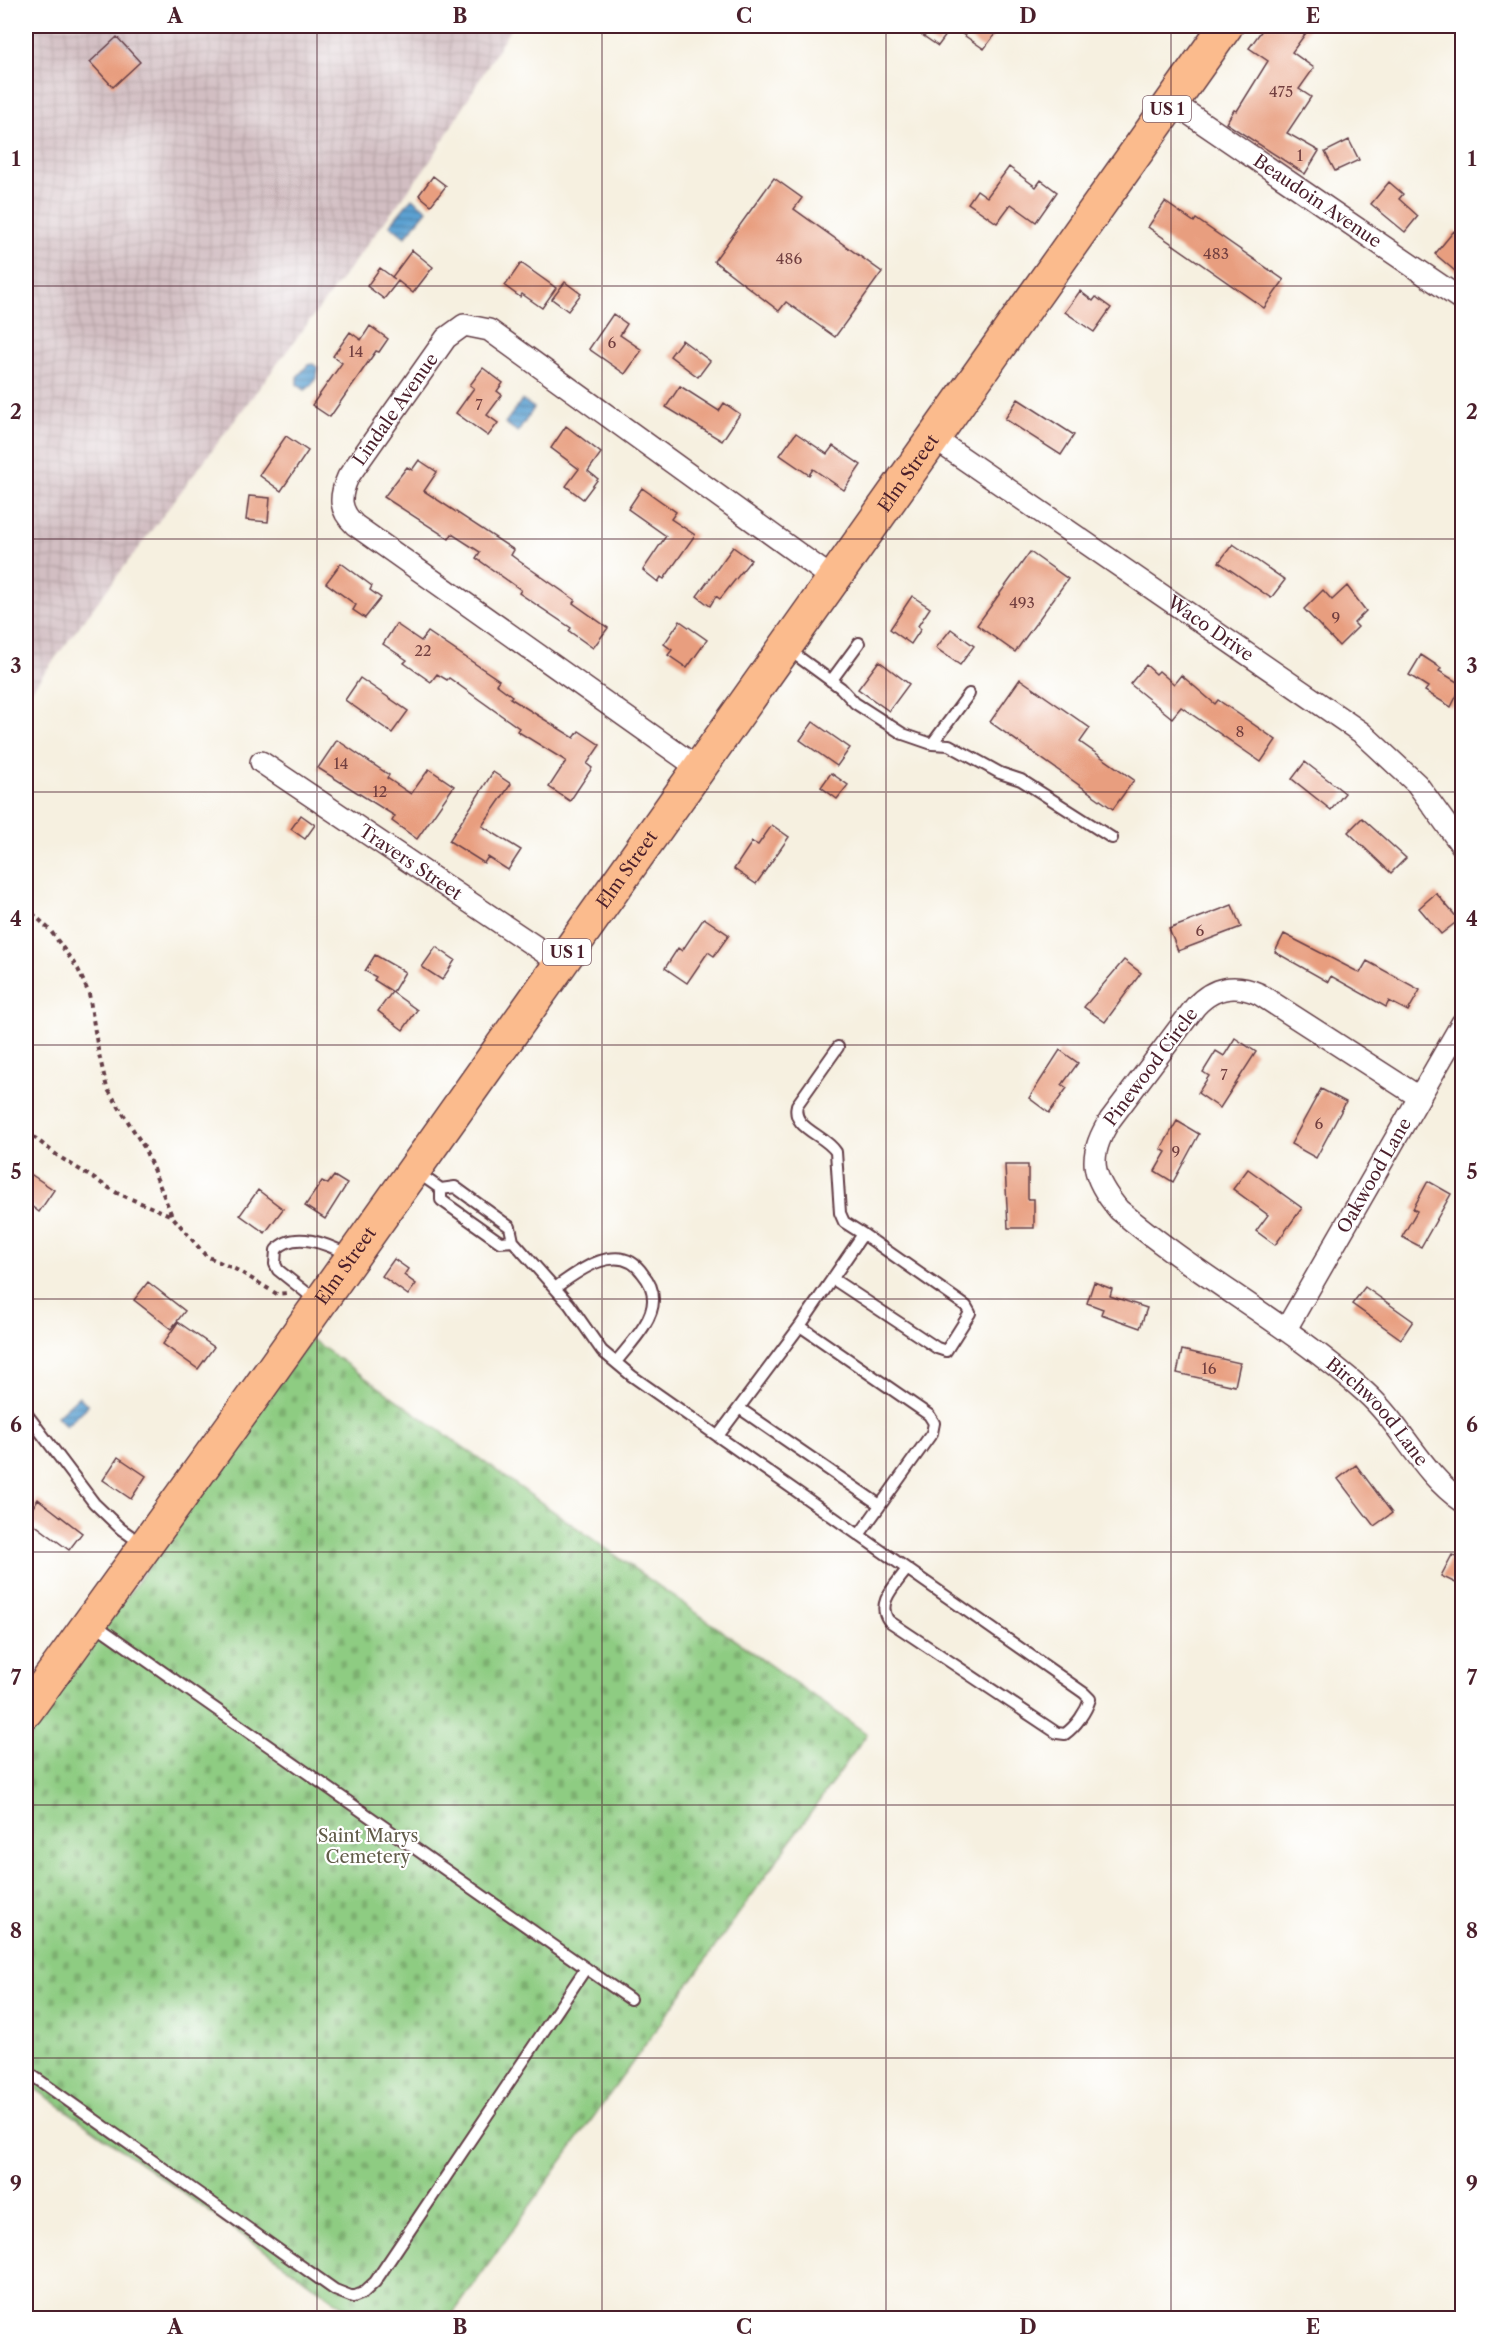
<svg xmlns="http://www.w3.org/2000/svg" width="1488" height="2344" font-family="'Libre Caslon Text',serif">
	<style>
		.industrial { fill: url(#industrial-grid) }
		.cemetery { fill: url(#cemetery-stones); stroke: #6c7656; stroke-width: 1.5 }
		.water { fill: url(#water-rules); stroke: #53607e; stroke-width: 1.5 }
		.building { fill: #e89e7f }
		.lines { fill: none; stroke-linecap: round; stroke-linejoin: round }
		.service-casing { stroke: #643e46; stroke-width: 14 }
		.minor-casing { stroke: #643e46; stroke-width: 24 }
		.primary-casing { stroke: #643e46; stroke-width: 36 }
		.path { stroke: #643e46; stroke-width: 4; stroke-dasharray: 4.5 4.5; stroke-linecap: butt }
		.service { stroke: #fff; stroke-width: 10 }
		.minor { stroke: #fff; stroke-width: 21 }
		.primary { stroke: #fbbb8d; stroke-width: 33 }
		.grid { fill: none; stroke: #4a1f2b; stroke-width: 1.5; stroke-opacity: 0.55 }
		.labels { text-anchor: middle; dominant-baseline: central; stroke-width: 4.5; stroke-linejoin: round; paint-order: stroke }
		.number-label { font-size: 15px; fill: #723f40 }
		.shield { fill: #fff; stroke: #80626b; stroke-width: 1.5 }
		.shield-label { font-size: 16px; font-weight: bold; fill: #4a1f2b }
		.street-label { font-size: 18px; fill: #4a1f2b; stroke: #fff }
		.park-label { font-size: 18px; fill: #625c49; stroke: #fff }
		.neatline { fill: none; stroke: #4a1f2b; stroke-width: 2 }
		.grid-label { font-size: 20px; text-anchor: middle; font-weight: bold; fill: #4a1f2b }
	</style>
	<defs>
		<pattern id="industrial-grid" width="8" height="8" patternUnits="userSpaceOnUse" patternTransform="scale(1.5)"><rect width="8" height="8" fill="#d2bec2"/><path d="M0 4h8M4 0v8" fill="none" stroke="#b6a3a7"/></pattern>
		<pattern id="cemetery-stones" width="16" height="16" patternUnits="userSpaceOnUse" patternTransform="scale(1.5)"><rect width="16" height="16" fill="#8ecc82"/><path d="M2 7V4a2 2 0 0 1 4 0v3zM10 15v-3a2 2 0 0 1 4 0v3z" fill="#7caf70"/></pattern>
		<pattern id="water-rules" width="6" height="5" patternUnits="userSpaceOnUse" patternTransform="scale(1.5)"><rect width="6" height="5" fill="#5ca1d1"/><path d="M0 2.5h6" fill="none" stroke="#4e83aa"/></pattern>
	</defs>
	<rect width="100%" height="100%" fill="#fff"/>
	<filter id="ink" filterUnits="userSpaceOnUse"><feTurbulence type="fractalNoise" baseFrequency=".0167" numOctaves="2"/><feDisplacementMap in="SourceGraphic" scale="12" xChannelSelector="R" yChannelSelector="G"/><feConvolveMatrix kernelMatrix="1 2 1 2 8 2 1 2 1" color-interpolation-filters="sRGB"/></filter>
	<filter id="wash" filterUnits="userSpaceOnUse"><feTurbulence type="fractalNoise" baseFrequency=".008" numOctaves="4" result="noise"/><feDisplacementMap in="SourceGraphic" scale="24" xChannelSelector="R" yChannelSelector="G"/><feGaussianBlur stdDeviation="1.35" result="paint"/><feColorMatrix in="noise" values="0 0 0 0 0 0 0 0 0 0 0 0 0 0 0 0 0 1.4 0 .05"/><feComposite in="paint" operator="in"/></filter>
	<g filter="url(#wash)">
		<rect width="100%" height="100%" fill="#f6f0e0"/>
		<!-- industrial -->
		<path class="industrial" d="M26 26H512L431 160 26 697Z"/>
		<!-- cemetery -->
		<path class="cemetery" d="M311 1339 867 1734 450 2318H360L26 2082V1738Z"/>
		<!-- water -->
		<path class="water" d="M412 198 427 210 405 237 390 225Z
			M313 364 318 368C318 377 313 385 305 390L297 384V377L308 365Z
			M522 400 534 408 518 432 505 423Z
			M79 1396 88 1406 66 1426 57 1416Z"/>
		<g id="blocks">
			<!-- building -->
			<path class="building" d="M909 26H1001L984 49 952 27 938 46Z
				M1265 26H1311L1292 52 1314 68 1299 89 1311 97 1287 133 1319 151 1305 174 1226 123 1234 110 1237 111 1268 61 1249 48Z
				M117 37 140 62 113 87 90 62Z
				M1349 140 1359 160 1335 171 1325 152Z
				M1009 167 1036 187 1041 180 1057 192 1036 222 1011 204 997 223 968 203 977 190 987 197Z
				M433 176 446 186 431 205 419 195Z
				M774 178 802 198 794 209 882 272 835 337 786 302 779 311 714 261Z
				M1389 182 1403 194 1399 199 1418 216 1405 232 1371 204Z
				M1165 202 1194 222 1196 219 1284 280 1264 308 1148 227Z
				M1454 231 1462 239V277L1435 254Z
				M412 250 433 267 413 293 398 281 384 299 367 286 380 268 395 279 392 277Z
				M521 263 556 288 542 308 522 294 520 297 505 286Z
				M565 282 581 294 568 311 552 299Z
				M1080 291 1093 301 1096 297 1111 308 1094 332 1065 312Z
				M613 314 627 324 620 335 642 350 625 374 589 349Z
				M370 326 388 339 379 352 376 351 330 417 312 405 342 363 333 356 350 332 361 340Z
				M682 340 710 361 698 377 670 356Z
				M483 368 503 383 497 391 502 395 487 415 498 423 488 436 456 413 474 388 470 385Z
				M680 386 719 411 724 403 740 414 722 441 666 407Z
				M1018 399 1074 435 1061 455 1005 419Z
				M566 426 601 453 588 471 598 479 583 499 566 486 579 469 551 448Z
				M796 433 827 454 833 446 861 465 844 490 813 469 809 475 780 455Z
				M286 436 308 451 281 491 259 475Z
				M419 460 437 472 424 491 514 550 511 555 519 561 575 600 573 603 608 628 593 648 569 631 571 628 519 593 521 590 476 558 480 552 452 534 449 539 384 497 407 467 412 470Z
				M642 488 676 512 671 519 695 535 664 579 661 577 658 582 643 570 666 536 628 509Z
				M249 496 270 498 268 522 246 520Z
				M1233 544 1285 580 1271 598 1219 562Z
				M733 547 751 560 720 599 716 596 710 606 697 596Z
				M1030 552 1068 579 1015 652 977 625Z
				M341 563 372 586 370 590 381 598 365 618 353 610 356 605 326 583Z
				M1347 586 1366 611 1354 623 1358 627 1339 646 1304 609 1323 590 1332 600Z
				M912 596 930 608 918 626 921 629 911 644 890 629Z
				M680 621 707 640 687 668 668 655 672 650 664 644Z
				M396 624 421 641 428 632 499 680 496 684 512 696 510 698 574 738 579 731 600 745 587 764 592 768 570 801 549 787 566 761 517 731 519 728 449 678 447 680 437 674 431 682 404 663 407 660 383 644Z
				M951 629 974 646 960 665 936 648Z
				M1421 655 1441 668 1439 671 1462 685 1451 707 1425 691 1428 687 1409 675Z
				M879 661 909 684 889 711 858 689Z
				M1146 665 1156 674 1159 671 1174 684 1181 675 1215 704 1218 700 1276 740 1261 762 1181 707 1172 718 1130 684Z
				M360 678 408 711 392 733 345 700Z
				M1020 679 1090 728 1080 742 1134 780 1113 809 990 722Z
				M813 722 850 748 837 766 800 740Z
				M337 740 389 775 387 778 411 794 429 769 454 786 417 839 392 821 395 816 318 768Z
				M1305 762 1345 793 1331 810 1292 779Z
				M493 772 511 784 482 826 521 850 508 870 488 857 484 863 449 841Z
				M831 773 848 785 837 799 821 787Z
				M301 815 315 825 305 839 291 829Z
				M1362 818 1406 858 1391 873 1348 832Z
				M772 825 789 837 756 884 734 869 752 842 758 845Z
				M1436 893 1459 920 1441 934 1419 908Z
				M1232 905 1241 927 1178 951 1169 929Z
				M704 918 729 935 714 956 708 952 687 983 665 968 678 948 682 951Z
				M1284 934 1360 973 1367 961 1420 990 1408 1011 1389 1001 1386 1007 1331 976 1328 982 1275 952Z
				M436 947 455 960 442 980 422 967Z
				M375 955 405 972 393 992 374 980 376 977 365 971Z
				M1124 960 1141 973 1105 1022 1084 1007Z
				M392 992 417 1010 403 1030 378 1011Z
				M1235 1038 1256 1052 1220 1108 1198 1093 1209 1076 1203 1072 1216 1051 1224 1056Z
				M1060 1050 1078 1063 1062 1085 1067 1088 1049 1113 1029 1098Z
				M1321 1089 1346 1102 1316 1158 1291 1144Z
				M1177 1121 1199 1134 1173 1182 1155 1171 1166 1152 1161 1149Z
				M1005 1165H1028V1199H1034V1228H1008Z
				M1248 1169 1302 1208 1275 1245 1256 1231 1268 1215 1233 1189Z
				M26 1171 54 1190 39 1212 26 1202Z
				M334 1176 347 1184 325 1219 305 1206 322 1181 328 1184Z
				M1428 1181 1451 1194 1421 1247 1402 1237 1417 1211 1413 1209Z
				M258 1190 283 1209 265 1233 240 1215Z
				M394 1259 408 1269 404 1275 416 1284 408 1295 382 1276Z
				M148 1282 185 1311 171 1329 134 1300Z
				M1094 1282 1112 1289 1110 1296 1147 1308 1140 1328 1101 1314 1103 1309 1087 1303Z
				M1365 1287 1413 1321 1401 1339 1352 1304Z
				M178 1322 214 1347 198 1369 163 1344Z
				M1182 1350 1240 1363 1235 1386 1177 1373Z
				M118 1457 146 1476 131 1499 103 1480Z
				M1356 1465 1392 1513 1374 1526 1338 1479Z
				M38 1499 82 1533 69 1550 26 1518Z
				M1452 1555 1462 1560V1586L1441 1576Z"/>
		</g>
	</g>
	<g filter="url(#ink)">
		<use href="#blocks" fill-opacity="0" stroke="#643e46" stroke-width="1.5"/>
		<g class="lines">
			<!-- service casing -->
			<g class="service-casing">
				<path id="service" d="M26 94V137
					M789 650 841 688 855 703 903 734 932 744 949 745 1000 773 1021 780 1112 838
					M831 681 859 643
					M932 744 969 694
					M838 1047 797 1105C791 1129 825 1134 836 1152L840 1213 844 1222 863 1234
					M418 1173 441 1189 455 1187 510 1227 513 1241 569 1304 602 1351 632 1376 1084 1693 1090 1699C1086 1712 1076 1726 1065 1734L1057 1733 889 1621C875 1603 896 1585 907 1569
					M441 1189V1200L500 1242 513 1241
					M555 1288C578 1271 620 1239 643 1274 649 1281 653 1290 653 1299 654 1321 629 1345 616 1362
					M317 1301 278 1270 275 1264 276 1250C294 1229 329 1245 349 1255
					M800 1326 863 1234 966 1306 970 1313 946 1351 937 1348 833 1279
					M739 1408 880 1505
					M26 1413 94 1503 121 1529 142 1544
					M718 1436 800 1326 929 1415 934 1423 932 1433 859 1535
					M93 1623 630 1999
					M26 2071 335 2290 353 2297 363 2293 375 2282 586 1968"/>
			</g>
			<!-- minor casing -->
			<g class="minor-casing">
				<g id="minor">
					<path id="s1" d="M1172 102 1462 300"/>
					<path id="s2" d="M932 437 1362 733 1417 784 1462 846"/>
					<path id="s3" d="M261 762 560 963"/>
					<path id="s4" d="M698 768 355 525C339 510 339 497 348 477L446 338 464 325 489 330 832 578"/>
					<path id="s5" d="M1419 1097 1259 994C1235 983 1213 987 1195 1007L1110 1120C1086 1157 1092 1178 1119 1210 1197 1276 1289 1324 1365 1392 1402 1425 1422 1474 1462 1501"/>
					<path id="s6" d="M1286 1329 1462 1023"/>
				</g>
			</g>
			<!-- primary casing -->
			<g class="primary-casing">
				<g id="primary">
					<path id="s7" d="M26 1711 250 1401 1226 26"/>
				</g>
			</g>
			<!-- path -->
			<path class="path" d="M26 907 50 930 78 969 89 994 98 1050 107 1088 144 1147 172 1216 206 1256 239 1271 277 1294 287 1293
				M26 1131 58 1156 117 1193 172 1216"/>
			<!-- service -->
			<use href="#service" class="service"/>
			<!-- minor -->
			<use href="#minor" class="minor"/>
			<!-- primary -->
			<use href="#primary" class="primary"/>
		</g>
	</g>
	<!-- grid -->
	<path class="grid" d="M317 26V2318M602 26V2318M886 26V2318M1171 26V2318M26 286H1462M26 539H1462M26 792H1462M26 1045H1462M26 1299H1462M26 1552H1462M26 1805H1462M26 2058H1462"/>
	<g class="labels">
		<!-- number labels -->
		<g class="number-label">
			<text x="1281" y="91">475</text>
			<text x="1300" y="155">1</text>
			<text x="1216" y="253">483</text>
			<text x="789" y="258">486</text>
			<text x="612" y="342">6</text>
			<text x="356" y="351">14</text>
			<text x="479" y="404">7</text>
			<text x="1022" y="602">493</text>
			<text x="1336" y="617">9</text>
			<text x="423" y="650">22</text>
			<text x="1240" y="731">8</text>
			<text x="341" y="763">14</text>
			<text x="380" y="791">12</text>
			<text x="1200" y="930">6</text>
			<text x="1224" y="1074">7</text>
			<text x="1319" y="1123">6</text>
			<text x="1176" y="1151">9</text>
			<text x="1209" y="1368">16</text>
		</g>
		<!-- shield labels -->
		<g class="shield">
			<rect x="1143" y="96" width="48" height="26" rx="4.5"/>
			<rect x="543" y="939" width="48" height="26" rx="4.5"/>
		</g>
		<g class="shield-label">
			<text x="1167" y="109">US 1</text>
			<text x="567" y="952">US 1</text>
		</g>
		<!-- street labels -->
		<g class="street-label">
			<text stroke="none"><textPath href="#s1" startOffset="176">Beaudoin Avenue</textPath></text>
			<text stroke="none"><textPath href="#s4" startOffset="556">Lindale Avenue</textPath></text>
			<text stroke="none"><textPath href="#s7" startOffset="1520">Elm Street</textPath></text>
			<text stroke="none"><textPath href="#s2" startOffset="338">Waco Drive</textPath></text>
			<text stroke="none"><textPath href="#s3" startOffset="180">Travers Street</textPath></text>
			<text stroke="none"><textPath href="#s7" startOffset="1034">Elm Street</textPath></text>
			<text transform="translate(1151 1067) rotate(-53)">Pinewood Circle</text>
			<text stroke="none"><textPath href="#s6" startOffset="177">Oakwood Lane</textPath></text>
			<text stroke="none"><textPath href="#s7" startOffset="548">Elm Street</textPath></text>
			<text stroke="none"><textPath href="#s5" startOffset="831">Birchwood Lane</textPath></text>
		</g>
		<!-- park labels -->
		<g class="park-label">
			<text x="368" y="1836">Saint Marys<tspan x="368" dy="21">Cemetery</tspan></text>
		</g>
	</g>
	<!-- margin -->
	<rect width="1488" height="2344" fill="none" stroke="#fff" stroke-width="66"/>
	<rect x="33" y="33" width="1422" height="2278" class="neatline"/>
	<g class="grid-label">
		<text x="175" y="23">A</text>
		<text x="460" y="23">B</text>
		<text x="744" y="23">C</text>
		<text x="1028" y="23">D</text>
		<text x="1313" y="23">E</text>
		<text x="16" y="166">1</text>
		<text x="1472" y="166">1</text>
		<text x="16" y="419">2</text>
		<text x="1472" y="419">2</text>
		<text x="16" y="673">3</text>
		<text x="1472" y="673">3</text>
		<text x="16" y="926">4</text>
		<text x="1472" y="926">4</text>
		<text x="16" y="1179">5</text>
		<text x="1472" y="1179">5</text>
		<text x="16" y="1432">6</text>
		<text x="1472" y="1432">6</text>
		<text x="16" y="1685">7</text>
		<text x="1472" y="1685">7</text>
		<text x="16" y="1938">8</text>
		<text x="1472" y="1938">8</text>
		<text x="16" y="2191">9</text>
		<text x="1472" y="2191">9</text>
		<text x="175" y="2334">A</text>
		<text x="460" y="2334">B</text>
		<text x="744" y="2334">C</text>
		<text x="1028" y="2334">D</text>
		<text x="1313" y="2334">E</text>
	</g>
</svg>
